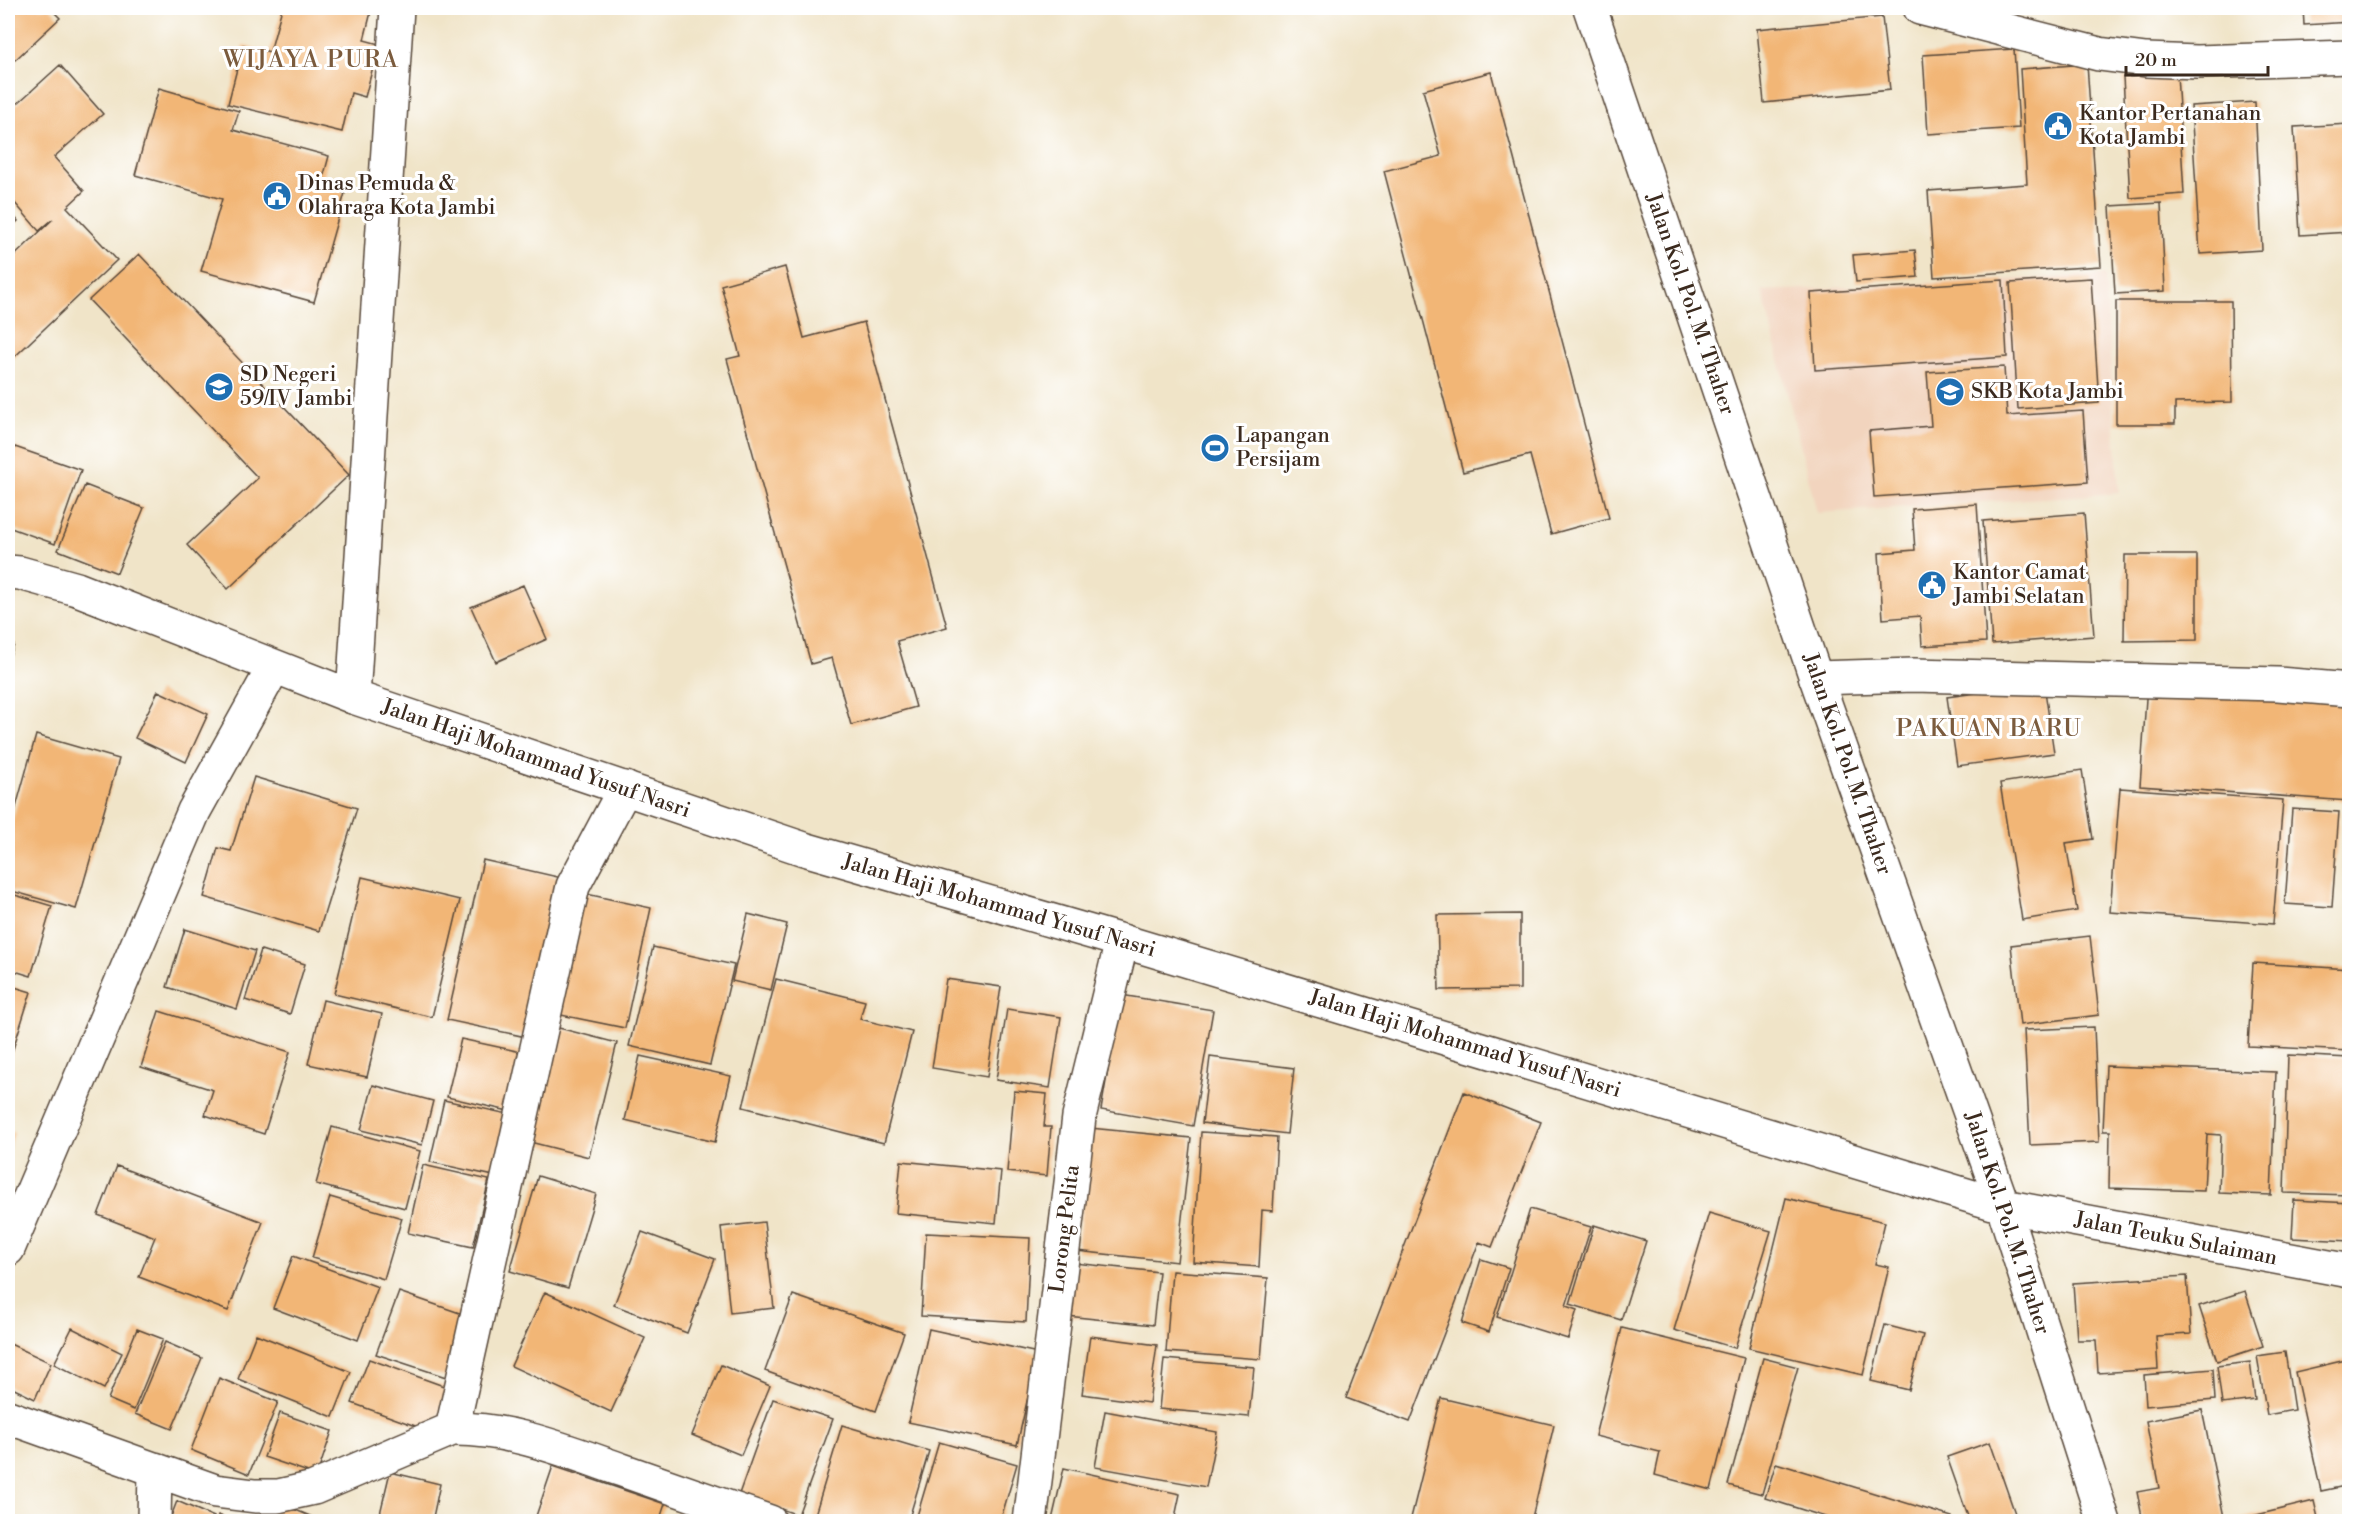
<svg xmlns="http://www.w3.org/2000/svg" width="2357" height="1529" font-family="'Libre Bodoni',serif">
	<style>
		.built { fill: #f2d4be }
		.building { fill: #f2b676 }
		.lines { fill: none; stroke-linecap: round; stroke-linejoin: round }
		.minor-casing { stroke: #564638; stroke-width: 36 }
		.tertiary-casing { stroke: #564638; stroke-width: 36 }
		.minor { stroke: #fff; stroke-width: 33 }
		.tertiary { stroke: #fff; stroke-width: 33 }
		.labels { text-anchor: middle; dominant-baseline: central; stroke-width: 6; stroke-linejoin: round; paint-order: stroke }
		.poi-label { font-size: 21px; fill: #3b2a1e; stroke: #fff; text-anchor: start }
		.street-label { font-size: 21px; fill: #3b2a1e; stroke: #fff }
		.quarter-label { font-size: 24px; letter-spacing: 1.5px; fill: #7b5b3d; stroke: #fff }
	</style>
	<rect width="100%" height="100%" fill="#fff"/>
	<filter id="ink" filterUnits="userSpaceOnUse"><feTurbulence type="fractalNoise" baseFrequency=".0167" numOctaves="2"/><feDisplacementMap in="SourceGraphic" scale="12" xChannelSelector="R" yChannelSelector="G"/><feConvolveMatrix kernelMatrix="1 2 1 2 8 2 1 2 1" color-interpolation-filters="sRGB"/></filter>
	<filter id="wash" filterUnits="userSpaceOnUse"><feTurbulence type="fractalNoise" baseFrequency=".008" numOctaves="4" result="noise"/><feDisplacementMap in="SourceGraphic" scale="24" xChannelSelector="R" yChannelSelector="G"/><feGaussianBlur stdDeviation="1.35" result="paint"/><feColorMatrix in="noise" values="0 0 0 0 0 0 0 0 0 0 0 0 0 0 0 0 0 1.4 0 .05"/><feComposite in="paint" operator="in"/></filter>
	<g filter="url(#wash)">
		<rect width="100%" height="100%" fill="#f0e4c8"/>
		<!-- built -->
		<path class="built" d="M2105 275 2119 493 1817 513 1762 291Z"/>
		<g id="blocks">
			<!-- building -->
			<path class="building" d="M8 8H50L60 18 15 60 8 52Z
				M282 8H372L364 40 379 44 365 97 351 93 342 132 228 104 243 45 270 52Z
				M2303 8H2350V22L2304 25Z
				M1882 17 1890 90 1764 103 1757 29Z
				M2014 49 2019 128 1928 134 1923 55Z
				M2087 64 2101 266 1934 277 1928 191 2027 184 2020 69Z
				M60 65 103 114 54 157 84 191 67 207 117 260 8 363V262L53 219 39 231 8 195V112Z
				M1491 72 1609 518 1551 534 1530 455 1463 472 1384 171 1441 156 1423 90Z
				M2177 74 2184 194 2130 198 2123 77Z
				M159 88 239 111 233 130 329 156 321 186 345 193 314 302 201 271 222 199 135 175Z
				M2255 102 2262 250 2200 254 2191 106Z
				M2350 124V232L2300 235 2294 127Z
				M2161 203 2165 291 2115 294 2110 206Z
				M8 209 18 221 8 230Z
				M1915 250 1918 277 1856 282 1853 255Z
				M139 254 349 475 228 589 187 545 258 478 89 300Z
				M785 267 804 338 864 322 947 627 897 641 916 707 851 725 832 658 811 664 727 359 740 356 721 285Z
				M2091 278 2099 403 2018 409 2010 283Z
				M2003 280 2007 357 1815 370 1811 293Z
				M2116 301H2231L2232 402 2175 403V424H2116Z
				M2004 367 2007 416 2083 411 2088 482 1874 497 1869 431 1931 426 1927 372Z
				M15 447 81 470 55 544 8 527V468Z
				M85 485 144 508 117 573 58 550Z
				M1977 504 1986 642 1922 646 1920 616 1883 619 1879 553 1915 550 1912 509Z
				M2084 513 2094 636 1992 644 1983 521Z
				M2125 555H2197V640L2124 641Z
				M523 585 547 639 496 662 471 607Z
				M8 642 14 645 8 661Z
				M2044 684 2054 753 1957 766 1947 697Z
				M2147 684 2350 698 2349 801 2140 786Z
				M158 691 208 714 186 762 135 738Z
				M36 735 119 759 76 909 8 890V836Z
				M2082 770 2093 839 2066 843 2077 911 2022 920 2000 783Z
				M254 777 357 808 319 931 204 897 218 848 231 851Z
				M2120 788 2283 800 2273 924 2110 912Z
				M2292 809 2339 812 2332 907 2285 904Z
				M483 860 562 878 526 1037 447 1020Z
				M362 877 460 900 432 1017 334 994Z
				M8 893 52 906 31 976 8 969Z
				M582 893 651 908 625 1028 556 1014Z
				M748 914 787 924 771 990 732 981Z
				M1520 914V989L1439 990 1437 915Z
				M185 929 255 951 237 1009 167 987Z
				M2090 936 2099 1015 2020 1025 2011 945Z
				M653 947 734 965 710 1065 629 1046Z
				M261 950 305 964 290 1014 245 1000Z
				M2253 963 2350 969V1051L2248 1046Z
				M776 979 865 1001 860 1019 912 1032 884 1143 743 1107Z
				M946 979 1001 987 987 1077 932 1068Z
				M8 985 31 992 8 1065Z
				M1121 995 1213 1010 1193 1126 1101 1110Z
				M323 1000 382 1014 367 1077 308 1064Z
				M1007 1009 1061 1017 1050 1088 996 1080Z
				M159 1011 290 1052 264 1134 205 1115 213 1090 141 1067Z
				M555 1027 617 1043 589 1157 526 1141Z
				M2094 1027 2099 1142 2030 1145 2024 1030Z
				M461 1039 526 1053 513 1112 447 1097Z
				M2288 1055 2350 1058V1195L2284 1193Z
				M640 1056 731 1076 715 1142 625 1120Z
				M1210 1057 1294 1068 1287 1134 1202 1123Z
				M2106 1066 2276 1072 2271 1195 2219 1193 2221 1135 2207 1134 2204 1191 2109 1188 2110 1131H2103Z
				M373 1085 433 1101 422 1145 361 1130Z
				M1014 1091 1047 1094 1044 1127H1051L1047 1176 1007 1172Z
				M1464 1092 1541 1122 1492 1247 1479 1242 1410 1422 1346 1398Z
				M444 1100 508 1114 494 1176 430 1162Z
				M332 1127 420 1151 405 1208 316 1184Z
				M1090 1128 1191 1138 1177 1262 1077 1251Z
				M8 1131 14 1133 8 1152Z
				M1201 1132 1277 1137 1273 1211 1262 1210 1259 1267 1193 1262Z
				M901 1161 1001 1171 996 1223 896 1213Z
				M423 1165 489 1180 473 1247 408 1233Z
				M117 1166 263 1222 228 1311 139 1277 155 1237 98 1215Z
				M538 1176 596 1194 568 1288 510 1271Z
				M330 1197 402 1218 384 1279 312 1258Z
				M1786 1198 1885 1222 1875 1264 1889 1267 1863 1375 1749 1348Z
				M2294 1200 2350 1203V1241L2292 1238Z
				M1530 1209 1591 1227 1566 1306 1577 1310 1568 1339 1497 1317Z
				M1709 1213 1771 1231 1735 1348 1674 1330Z
				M764 1222 774 1308 730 1313 721 1227Z
				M1594 1225 1646 1241 1621 1320 1570 1304Z
				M642 1232 715 1259 687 1333 614 1305Z
				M926 1233 1030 1238 1026 1322 921 1316Z
				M293 1256 378 1287 358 1340 273 1308Z
				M1481 1259 1509 1268 1489 1332 1462 1323Z
				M1074 1263 1159 1272 1153 1325 1067 1316Z
				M1172 1271 1268 1278 1261 1359 1166 1352Z
				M2187 1276 2191 1334 2156 1336 2158 1369 2098 1373 2096 1340H2077L2073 1283Z
				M2245 1291 2263 1346 2217 1361 2199 1306Z
				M399 1292 474 1318 452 1379 376 1354Z
				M545 1292 645 1338 611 1412 511 1366Z
				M793 1295 904 1333 876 1411 765 1371Z
				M1885 1325 1923 1335 1909 1390 1871 1381Z
				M72 1328 122 1353 104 1389 54 1364Z
				M1622 1328 1744 1358 1711 1490 1655 1475 1660 1452 1595 1436Z
				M137 1329 163 1339 134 1410 108 1399Z
				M929 1329 1038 1353 1017 1445 908 1422Z
				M256 1334 351 1372 333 1417 238 1379Z
				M1090 1336 1157 1345 1149 1403 1082 1394Z
				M165 1342 202 1358 172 1429 135 1414Z
				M8 1343 51 1363 35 1399 8 1386Z
				M2285 1352 2294 1410 2267 1415 2257 1356Z
				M1763 1358 1798 1367 1762 1494 1728 1485Z
				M369 1359 449 1388 432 1432 352 1403Z
				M1164 1359 1254 1367 1249 1417 1159 1409Z
				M2350 1359V1485L2321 1491 2295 1372Z
				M2250 1362 2255 1400 2222 1404 2217 1366Z
				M721 1365 770 1386 741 1455 692 1435Z
				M2213 1369 2215 1400 2146 1406 2144 1375Z
				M219 1378 278 1402 249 1474 191 1450Z
				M1441 1398 1554 1425 1531 1522H1410Z
				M773 1399 833 1419 798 1515 739 1494Z
				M2202 1410 2225 1522H2143L2137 1492 2159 1488 2146 1421Z
				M1105 1411 1217 1432 1206 1487 1095 1467Z
				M280 1413 332 1431 317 1475 264 1457Z
				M842 1425 929 1451 908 1522H825L814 1518Z
				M939 1442 1017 1464 1000 1522H935L917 1516Z
				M1990 1442 2018 1522H1970L1947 1457Z
				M1776 1463 1952 1517 1951 1522H1841L1765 1498Z
				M553 1466 665 1504 659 1522H534Z
				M1064 1468 1180 1494 1174 1522H1061L1052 1520Z
				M390 1472 440 1484 432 1522H378Z
				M272 1500 317 1519 316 1522 262 1520Z
				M177 1501 214 1517 212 1522H169Z
				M2314 1501 2319 1522H2232V1521Z
				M218 1515 234 1521V1522H216Z"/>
		</g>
	</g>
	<g filter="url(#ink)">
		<use href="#blocks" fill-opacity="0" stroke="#564638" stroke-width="1.5"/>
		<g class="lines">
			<!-- minor casing -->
			<g class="minor-casing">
				<path id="minor" d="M1920 8 2099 54 2146 60 2197 62 2350 57
					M1816 678 1914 675 2278 684 2350 690
					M353 697 397 8
					M8 1249 194 811 274 667
					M8 1417 215 1491 255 1496H278L314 1488 452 1429C511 1428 567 1451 622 1470 671 1487 720 1504 770 1522
					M452 1429 573 886 625 788
					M154 1522 155 1469
					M1030 1522 1079 1117 1122 941"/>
			</g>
			<!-- tertiary casing -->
			<g class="tertiary-casing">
				<path id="tertiary" d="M1590 8 1816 678 2003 1206 2104 1522
					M8 572 20 573 77 589 353 697 804 849 1122 941 2003 1206 2350 1271"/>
			</g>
			<!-- minor -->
			<use href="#minor" class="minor"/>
			<!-- tertiary -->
			<use href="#tertiary" class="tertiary"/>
		</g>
	</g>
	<!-- icons -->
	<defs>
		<g id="civic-disc" transform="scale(1.5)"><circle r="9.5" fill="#1f6fb2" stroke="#fff"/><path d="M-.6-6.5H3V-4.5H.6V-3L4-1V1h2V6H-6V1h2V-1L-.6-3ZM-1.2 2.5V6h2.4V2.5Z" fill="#fff"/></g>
		<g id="school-disc" transform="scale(1.5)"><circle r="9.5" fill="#1f6fb2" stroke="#fff"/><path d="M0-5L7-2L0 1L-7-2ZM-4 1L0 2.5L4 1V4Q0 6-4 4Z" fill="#fff"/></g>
		<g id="stadium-disc" transform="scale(1.5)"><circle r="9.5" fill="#1f6fb2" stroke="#fff"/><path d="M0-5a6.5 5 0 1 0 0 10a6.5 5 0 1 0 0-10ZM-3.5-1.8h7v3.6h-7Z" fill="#fff"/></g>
	</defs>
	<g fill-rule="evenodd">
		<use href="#civic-disc" x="2058" y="126"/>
		<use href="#civic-disc" x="277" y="196"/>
		<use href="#school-disc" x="219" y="387"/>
		<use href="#school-disc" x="1950" y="392"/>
		<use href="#stadium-disc" x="1215" y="448"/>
		<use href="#civic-disc" x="1932" y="585"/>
	</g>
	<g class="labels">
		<!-- poi labels -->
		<g class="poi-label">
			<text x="2079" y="114">Kantor Pertanahan<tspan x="2079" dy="24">Kota Jambi</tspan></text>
			<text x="298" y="184">Dinas Pemuda &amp;<tspan x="298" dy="24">Olahraga Kota Jambi</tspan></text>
			<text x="240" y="375">SD Negeri<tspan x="240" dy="24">59/IV Jambi</tspan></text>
			<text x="1971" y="392">SKB Kota Jambi</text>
			<text x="1236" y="436">Lapangan<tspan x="1236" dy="24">Persijam</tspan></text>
			<text x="1953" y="573">Kantor Camat<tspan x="1953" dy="24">Jambi Selatan</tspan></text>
		</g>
		<!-- street labels -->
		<g class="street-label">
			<text transform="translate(1690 304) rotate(71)">Jalan Kol. Pol. M. Thaher</text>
			<text transform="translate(536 759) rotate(19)">Jalan Haji Mohammad Yusuf Nasri</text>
			<text transform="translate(1847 764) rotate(71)">Jalan Kol. Pol. M. Thaher</text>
			<text transform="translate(999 906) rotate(16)">Jalan Haji Mohammad Yusuf Nasri</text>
			<text transform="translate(1465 1044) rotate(17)">Jalan Haji Mohammad Yusuf Nasri</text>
			<text transform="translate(2007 1223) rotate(72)">Jalan Kol. Pol. M. Thaher</text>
			<text transform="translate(1065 1229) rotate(-83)">Lorong Pelita</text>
			<text transform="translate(2176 1239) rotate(11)">Jalan Teuku Sulaiman</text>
		</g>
		<!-- quarter labels -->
		<g class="quarter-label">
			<text x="311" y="60">WIJAYA PURA</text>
			<text x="1989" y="729">PAKUAN BARU</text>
		</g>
	</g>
	<!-- margin -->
	<rect width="2357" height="1529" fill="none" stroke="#fff" stroke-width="30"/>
	<!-- scale -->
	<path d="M2126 66v9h142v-9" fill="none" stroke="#3b2a1e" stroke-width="3"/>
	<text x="2135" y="66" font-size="18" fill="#3b2a1e" stroke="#ffffff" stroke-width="4.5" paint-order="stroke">20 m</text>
</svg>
